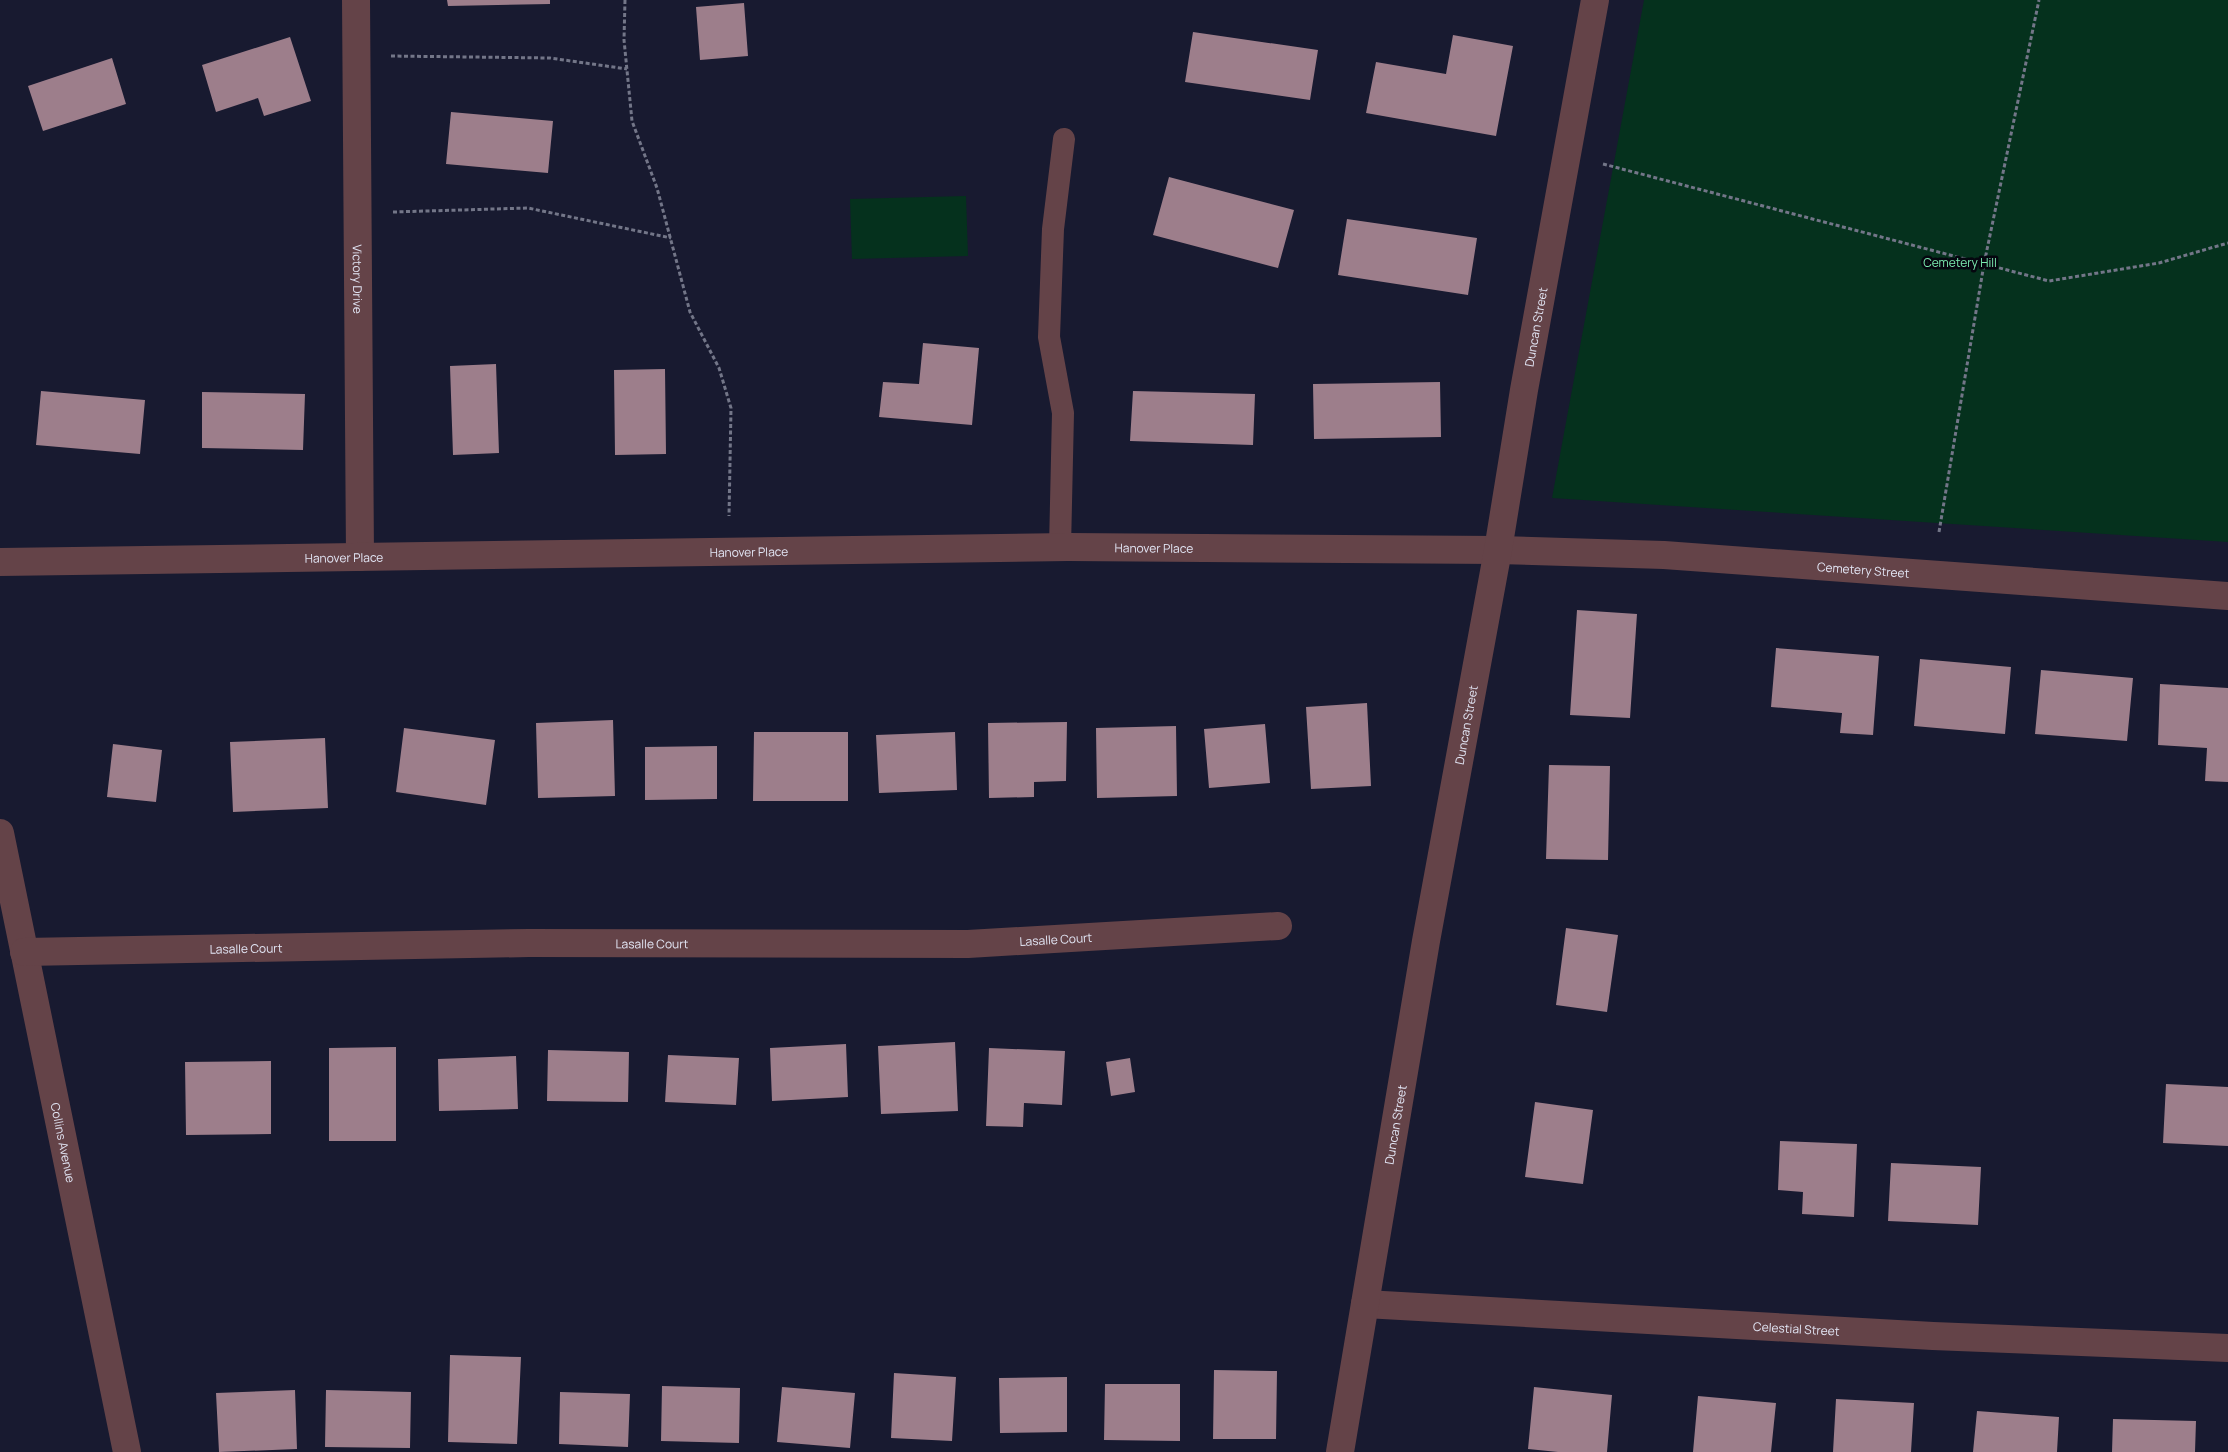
<svg xmlns="http://www.w3.org/2000/svg" width="2228" height="1452" font-family="Manrope,sans-serif">
	<style>
		.green { fill: #05311d }
		.building { fill: #9d7e8b }
		.lines { fill: none; stroke-linecap: round; stroke-linejoin: round }
		.path { stroke: #737688; stroke-width: 3; stroke-dasharray: 4 2.5; stroke-linecap: butt }
		.service { stroke: #644348; stroke-width: 22 }
		.minor { stroke: #644348; stroke-width: 28 }
		.labels { text-anchor: middle; dominant-baseline: central; stroke-width: 5; stroke-linejoin: round; paint-order: stroke }
		.park-label { font-size: 12px; fill: #7cedb1; stroke: #05060f }
		.street-label { font-size: 12px; fill: #e2e5f4; stroke: #05060f }
	</style>
	<rect width="100%" height="100%" fill="#181a30"/>
	<!-- green -->
	<path class="green" d="M1644 0H2228V542L1552 498Z
		M966 196 968 256 852 259 850 199Z"/>
	<!-- building -->
	<path class="building" d="M447 0H550V4L448 6Z
		M744 3 748 56 700 60 696 7Z
		M1193 32 1318 50 1310 100 1185 82Z
		M1453 35 1513 46 1496 136 1366 113 1376 62 1446 74Z
		M290 37 311 101 264 116 258 98 216 112 202 65Z
		M112 58 126 104 43 131 28 86Z
		M451 112 553 121 548 173 446 164Z
		M1169 177 1294 210 1278 268 1153 235Z
		M1347 219 1477 238 1468 295 1338 275Z
		M923 343 979 348 972 425 879 417 883 382 919 384Z
		M496 364 499 453 453 455 450 366Z
		M665 369 666 454 615 455 614 370Z
		M1440 382 1441 437 1314 439 1313 384Z
		M41 391 145 400 140 454 36 445Z
		M1133 391 1255 394 1253 445 1130 441Z
		M202 392 305 394 303 450 202 448Z
		M1577 610 1637 614 1630 718 1570 715Z
		M1776 648 1879 656 1873 735 1840 733 1842 713 1771 707Z
		M1920 659 2011 667 2005 734 1914 726Z
		M2041 670 2133 678 2127 741 2035 734Z
		M2160 684 2228 688V782L2205 781 2207 748 2158 745Z
		M1367 703 1371 786 1311 789 1306 707Z
		M613 720 615 796 538 798 536 723Z
		M1067 722 1066 781 1034 782V797L989 798 988 723Z
		M1265 724 1270 783 1209 788 1204 729Z
		M1176 726 1177 796 1097 798 1096 728Z
		M404 728 495 740 486 805 396 792Z
		M754 732H848V801H753Z
		M955 732 957 790 879 793 876 735Z
		M325 738 328 808 233 812 230 742Z
		M113 744 162 750 156 802 107 797Z
		M717 746V799L645 800V747Z
		M1549 765 1610 766 1608 860 1546 859Z
		M1566 928 1618 935 1607 1012 1556 1005Z
		M955 1042 958 1111 881 1114 878 1046Z
		M846 1044 848 1097 772 1101 770 1048Z
		M396 1047V1141H329V1048Z
		M989 1048 1065 1051 1062 1105 1024 1103 1023 1127 986 1126Z
		M548 1050 629 1052 628 1102 547 1101Z
		M668 1055 739 1058 736 1105 665 1102Z
		M516 1056 518 1109 439 1111 438 1059Z
		M1130 1058 1135 1092 1111 1096 1106 1062Z
		M271 1061V1134L186 1135 185 1062Z
		M2166 1084 2228 1087V1146L2163 1143Z
		M1535 1102 1593 1110 1583 1184 1525 1177Z
		M1780 1141 1857 1144 1854 1217 1802 1214 1803 1192 1778 1190Z
		M1891 1163 1981 1167 1978 1225 1888 1221Z
		M450 1355 521 1357 517 1444 448 1442Z
		M1214 1370 1277 1371 1276 1439H1213Z
		M894 1373 956 1377 952 1441 891 1438Z
		M1067 1377V1432L1000 1433 999 1378Z
		M1105 1384H1180V1441L1104 1440Z
		M662 1386 740 1388 739 1443 661 1441Z
		M782 1387 855 1393 850 1448 777 1442Z
		M1534 1387 1612 1395 1607 1452H1558L1528 1449Z
		M295 1390 297 1449 219 1452 216 1393Z
		M326 1390 411 1392 410 1448 325 1447Z
		M560 1392 630 1394 628 1447 559 1444Z
		M1698 1396 1776 1403 1771 1452H1693Z
		M1836 1399 1914 1403 1911 1452H1833Z
		M1977 1411 2059 1417 2057 1452H1973Z
		M2113 1419 2196 1421 2195 1452H2112Z"/>
	<g class="lines">
		<!-- path -->
		<path class="path" d="M625 0 624 40 632 121 657 188 690 312 719 368 731 408 729 516
			M391 56 550 58 627 69
			M1603 164 2049 281 2159 263 2228 243
			M393 212 528 208 671 238
			M1939 532 1984 264 2039 0"/>
		<!-- service -->
		<path class="service" d="M1060 548 1063 413 1049 337 1053 229 1064 139"/>
		<!-- minor -->
		<g class="minor">
			<path id="s1" d="M356 0 360 557"/>
			<path id="s2" d="M0 562 1068 547 1498 550 1664 555 2228 596"/>
			<path id="s3" d="M0 833 127 1452"/>
			<path id="s4" d="M24 952 529 943 968 944 1278 926"/>
			<path id="s5" d="M1365 1304 1933 1336 2228 1348"/>
			<path id="s6" d="M1340 1452 1426 941 1498 550 1524 390 1595 0"/>
		</g>
	</g>
	<g class="labels">
		<!-- park labels -->
		<g class="park-label">
			<text x="1960" y="262">Cemetery Hill</text>
		</g>
		<!-- street labels -->
		<g class="street-label">
			<text stroke="none"><textPath href="#s1" startOffset="279">Victory Drive</textPath></text>
			<text stroke="none"><textPath href="#s6" startOffset="1142">Duncan Street</textPath></text>
			<text stroke="none"><textPath href="#s2" startOffset="1154">Hanover Place</textPath></text>
			<text stroke="none"><textPath href="#s2" startOffset="749">Hanover Place</textPath></text>
			<text stroke="none"><textPath href="#s2" startOffset="344">Hanover Place</textPath></text>
			<text stroke="none"><textPath href="#s2" startOffset="1864">Cemetery Street</textPath></text>
			<text stroke="none"><textPath href="#s6" startOffset="738">Duncan Street</textPath></text>
			<text stroke="none"><textPath href="#s4" startOffset="1032">Lasalle Court</textPath></text>
			<text stroke="none"><textPath href="#s4" startOffset="628">Lasalle Court</textPath></text>
			<text stroke="none"><textPath href="#s4" startOffset="222">Lasalle Court</textPath></text>
			<text stroke="none"><textPath href="#s6" startOffset="332">Duncan Street</textPath></text>
			<text stroke="none"><textPath href="#s3" startOffset="316">Collins Avenue</textPath></text>
			<text stroke="none"><textPath href="#s5" startOffset="432">Celestial Street</textPath></text>
		</g>
	</g>
</svg>
